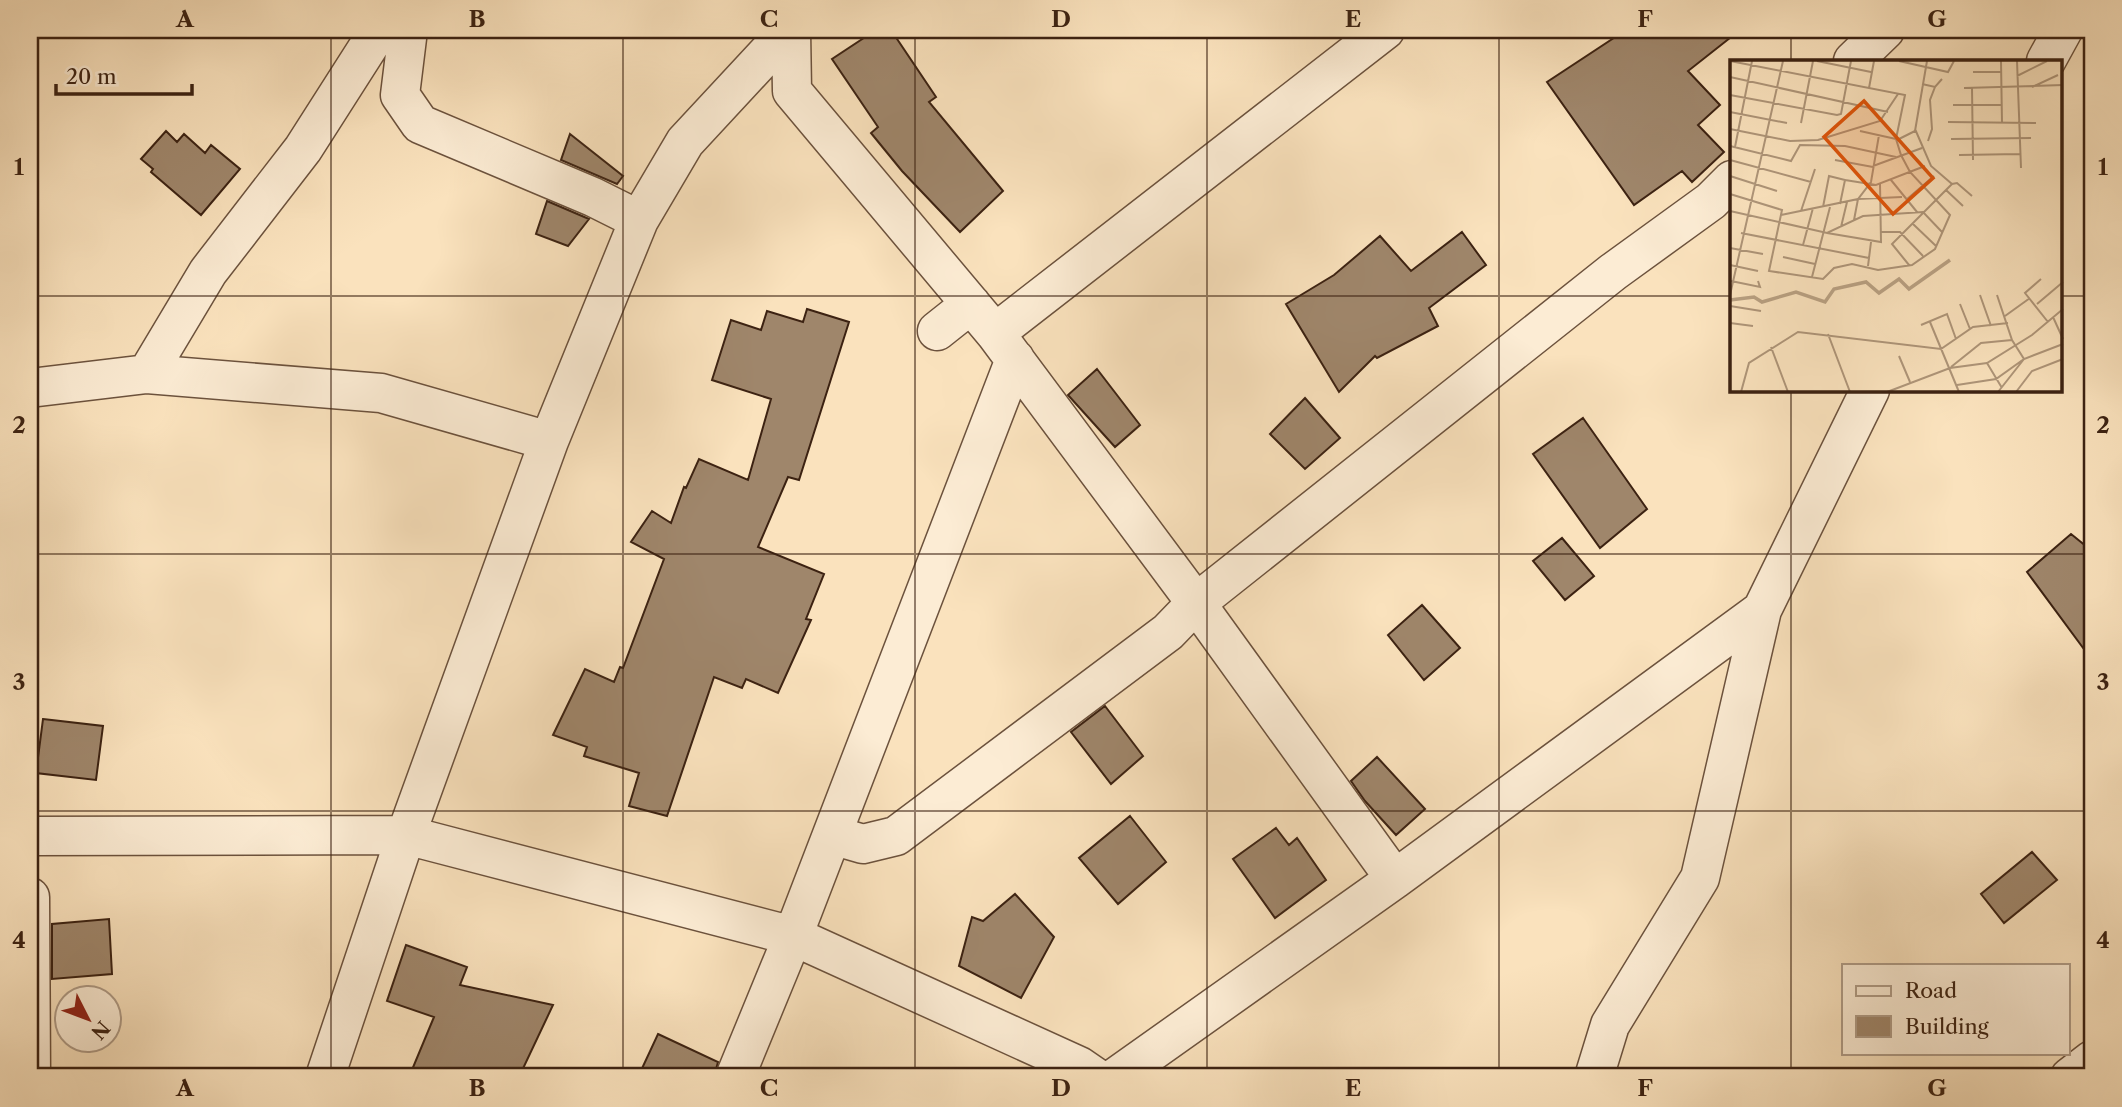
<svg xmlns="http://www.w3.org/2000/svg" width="2122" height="1107" font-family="'Libre Caslon Text',serif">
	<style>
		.building { fill: #9f866b; stroke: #3c2212; stroke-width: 2 }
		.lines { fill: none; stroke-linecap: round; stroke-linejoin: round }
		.minor-casing { stroke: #6c523d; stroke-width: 41 }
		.minor { stroke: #fcecd4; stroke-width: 38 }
		.grid { fill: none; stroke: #3c2212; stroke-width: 2; stroke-opacity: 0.55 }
		.inset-river { fill: none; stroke: #b9a183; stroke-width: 3.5 }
		.inset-road { fill: none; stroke: #ae9579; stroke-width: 2 }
		.view { fill: #df560c; fill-opacity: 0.15; stroke: #df560c; stroke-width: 3.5 }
		.inset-edge { fill: none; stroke: #3c2212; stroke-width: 3.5 }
		.neatline { fill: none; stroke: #3c2212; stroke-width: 2.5 }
		.grid-label { font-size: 23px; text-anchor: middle; font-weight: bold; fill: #3c2212 }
	</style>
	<rect width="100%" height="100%" fill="#fae2bd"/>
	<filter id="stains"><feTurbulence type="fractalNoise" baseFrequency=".00286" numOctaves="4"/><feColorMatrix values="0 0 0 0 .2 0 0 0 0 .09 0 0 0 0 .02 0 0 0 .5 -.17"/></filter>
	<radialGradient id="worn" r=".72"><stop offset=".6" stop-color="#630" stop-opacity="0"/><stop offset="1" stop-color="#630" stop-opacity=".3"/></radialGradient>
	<!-- building -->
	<path class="building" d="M876 30H891L936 97 929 102 1003 191 960 232 902 171 871 133 878 127 832 59Z
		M1626 30H1740L1688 71 1720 105 1698 125 1724 152 1692 182 1682 171 1634 205 1547 82Z
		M166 131 177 142 184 134 205 153 211 145 240 169 201 215 151 172 153 169 141 159Z
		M570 134 623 176 617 184 561 160Z
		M547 201 589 219 568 246 536 234Z
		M1462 232 1486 265 1429 308 1438 326 1377 358 1375 356 1339 392 1286 304 1334 275 1380 236 1411 271Z
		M807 309 849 322 799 480 788 477 758 547 824 574 806 619 811 620 778 693 746 679 742 688 714 677 667 816 629 806 639 773 584 756 587 747 553 735 585 669 614 682 620 667 623 668 664 559 631 542 652 511 671 523 684 487 686 488 699 459 748 480 771 399 712 380 731 320 761 330 767 311 803 322Z
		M1097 369 1140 425 1115 447 1068 395Z
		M1305 398 1340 438 1305 469 1270 434Z
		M1583 418 1647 509 1600 548 1533 454Z
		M2071 534 2092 551V660L2027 572Z
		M1562 538 1594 576 1565 600 1533 561Z
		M1422 605 1460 648 1424 680 1388 635Z
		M1105 706 1143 756 1111 784 1071 732Z
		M43 719 103 726 96 780 36 773Z
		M1377 757 1425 809 1396 835 1365 801 1351 781Z
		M1130 816 1166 862 1118 904 1079 858Z
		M1276 828 1289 845 1297 838 1326 880 1275 918 1233 859Z
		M2032 852 2057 880 2004 923 1981 894Z
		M1015 894 1054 937 1021 998 959 966 972 917 983 921Z
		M109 919 112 974 52 979V924Z
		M406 945 467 967 460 985 553 1005 519 1077H409L434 1017 387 1001Z
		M658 1034 718 1062 714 1077H638Z"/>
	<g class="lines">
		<!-- minor casing -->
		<g class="minor-casing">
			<path id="minor" d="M408 30 400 95 420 124 593 197 639 220
				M791 30 792 91 995 333 1196 603 1395 879
				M1853 61 1885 30
				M2046 61 2063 30
				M937 331 971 304
				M995 333 1385 30
				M147 374 208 272 303 149 379 30
				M30 388 147 374 381 393 549 441
				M832 835 863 844 896 836 1168 632 1196 603 1613 272 1711 201 1732 180
				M30 836 406 835 793 936 1079 1066 1095 1077
				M30 897 31 1077
				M325 1077 406 835 549 441 639 220 685 142 789 30
				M735 1077 793 936 1015 359
				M1116 1077 1395 879 1762 610
				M1594 1077 1610 1025 1700 878 1762 610 1870 390
				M2070 1077 2092 1060"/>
		</g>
		<!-- minor -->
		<use href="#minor" class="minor"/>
	</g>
	<!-- grid -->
	<path class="grid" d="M331 30V1077M623 30V1077M915 30V1077M1207 30V1077M1499 30V1077M1791 30V61M30 296H1732M2061 296H2092M1791 390V1077M30 554H2092M30 811H2092"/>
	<!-- overview -->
	<g transform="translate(1730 60)">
		<rect width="332" height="332" fill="#fae2bd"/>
		<path class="inset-river" d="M0 240 24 237 32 242 66 232 95 242 104 229 136 222 149 233 169 219 179 229 220 200"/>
		<path class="inset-road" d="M87 1 141 12M169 1 218 12 224 1M271 1 272 63M287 1 291 108M243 12H271M287 16 317 1M0 17 158 52M192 24 205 27 212 19M302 27 328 15M139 28 144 1M234 28 333 25M242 28 243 100M0 35 107 55 111 54 121 1M223 45H272M0 52 57 63M218 62 306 63M71 63 83 1M0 69 60 81 88 80 150 61 168 34M185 69 201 106 222 124M130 71 166 79M221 79 301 78M167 80 185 71 197 1M198 81 202 69 200 40 205 27M0 86 61 101 70 85 115 86 166 97M5 87 22 1M229 95 290 94M0 100 81 122M105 100 143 107M143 106 192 88M0 116 47 131M115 120 146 125 195 106M161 120 187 152M216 130 233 146M0 134 52 150 39 211 93 219 104 208 122 204 148 210 182 205 205 189 220 155 180 112 171 95 166 79 175 35 0 1M176 140 204 116M93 147 99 116 115 120 110 144M0 151 97 173 133 156 193 152 212 172M71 151 85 109M51 155 128 139 141 122 149 75M124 160 128 139 172 137M183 164 206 186M111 167 117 142M151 172H170L193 196M11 173 139 198M97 173 151 182 150 124M73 185 83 148M0 188 33 194M53 197 85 204M0 205 28 211M179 205 162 184 222 124 227 123 242 136M138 206 141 182M82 217 100 147M311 219 295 233 318 262M1 221 30 227 28 221M0 235 53 1M250 235 261 266M230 244 240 269M307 244 333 222M0 246 31 251M275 256 300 238M323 257 333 279M200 262 229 332M0 263 23 266M191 265 217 254 226 279M98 274 120 332M41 287 58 332M169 296 180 322M257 303 272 328M221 307 251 283 282 280M227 325 266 319 294 299 282 280 267 235M11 332 19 303 68 272 211 289 243 267 278 263M157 332 220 308 257 303 302 275 333 249M268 332 294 299 333 284M286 332 302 311 333 299"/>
		<path class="view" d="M134 41 203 118 163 154 94 77Z"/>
		<rect width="332" height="332" class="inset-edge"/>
	</g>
	<!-- margin -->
	<rect width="2122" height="1107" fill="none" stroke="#fae2bd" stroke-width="77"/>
	<!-- legend -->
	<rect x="1842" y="964" width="228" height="91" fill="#fcecd4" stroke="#af9b86" stroke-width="2"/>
	<rect x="1856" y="986" width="35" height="10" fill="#fcecd4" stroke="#af9b86" stroke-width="2"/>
	<text x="1905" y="998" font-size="21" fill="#3c2212">Road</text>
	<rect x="1856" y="1016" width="35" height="21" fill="#9f866b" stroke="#af9b86" stroke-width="2"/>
	<text x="1905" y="1034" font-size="21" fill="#3c2212">Building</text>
	<!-- north arrow -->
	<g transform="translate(88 1019) rotate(132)"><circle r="33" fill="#fcecd4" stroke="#af9b86" stroke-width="2"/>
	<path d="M0-5L12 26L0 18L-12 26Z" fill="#8f2418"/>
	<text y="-10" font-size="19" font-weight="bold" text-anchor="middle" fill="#3c2212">N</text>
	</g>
	<!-- scale -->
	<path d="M56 84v10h136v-10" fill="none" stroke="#3c2212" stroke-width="3.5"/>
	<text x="66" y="84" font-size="21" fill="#3c2212" stroke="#fcecd4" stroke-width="5" paint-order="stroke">20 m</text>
	<rect x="38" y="38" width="2046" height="1030" class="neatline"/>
	<g class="grid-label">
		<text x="185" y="27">A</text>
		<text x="477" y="27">B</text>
		<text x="769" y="27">C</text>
		<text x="1061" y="27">D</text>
		<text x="1353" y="27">E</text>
		<text x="1645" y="27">F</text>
		<text x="1937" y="27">G</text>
		<text x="19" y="175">1</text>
		<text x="2103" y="175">1</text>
		<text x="19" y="433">2</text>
		<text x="2103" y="433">2</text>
		<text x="19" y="690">3</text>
		<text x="2103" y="690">3</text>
		<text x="19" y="948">4</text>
		<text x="2103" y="948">4</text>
		<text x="185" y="1096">A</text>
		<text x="477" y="1096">B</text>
		<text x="769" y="1096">C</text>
		<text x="1061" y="1096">D</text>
		<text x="1353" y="1096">E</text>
		<text x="1645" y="1096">F</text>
		<text x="1937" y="1096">G</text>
	</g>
	<rect width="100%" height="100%" filter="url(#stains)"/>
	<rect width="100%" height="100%" fill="url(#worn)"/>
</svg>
